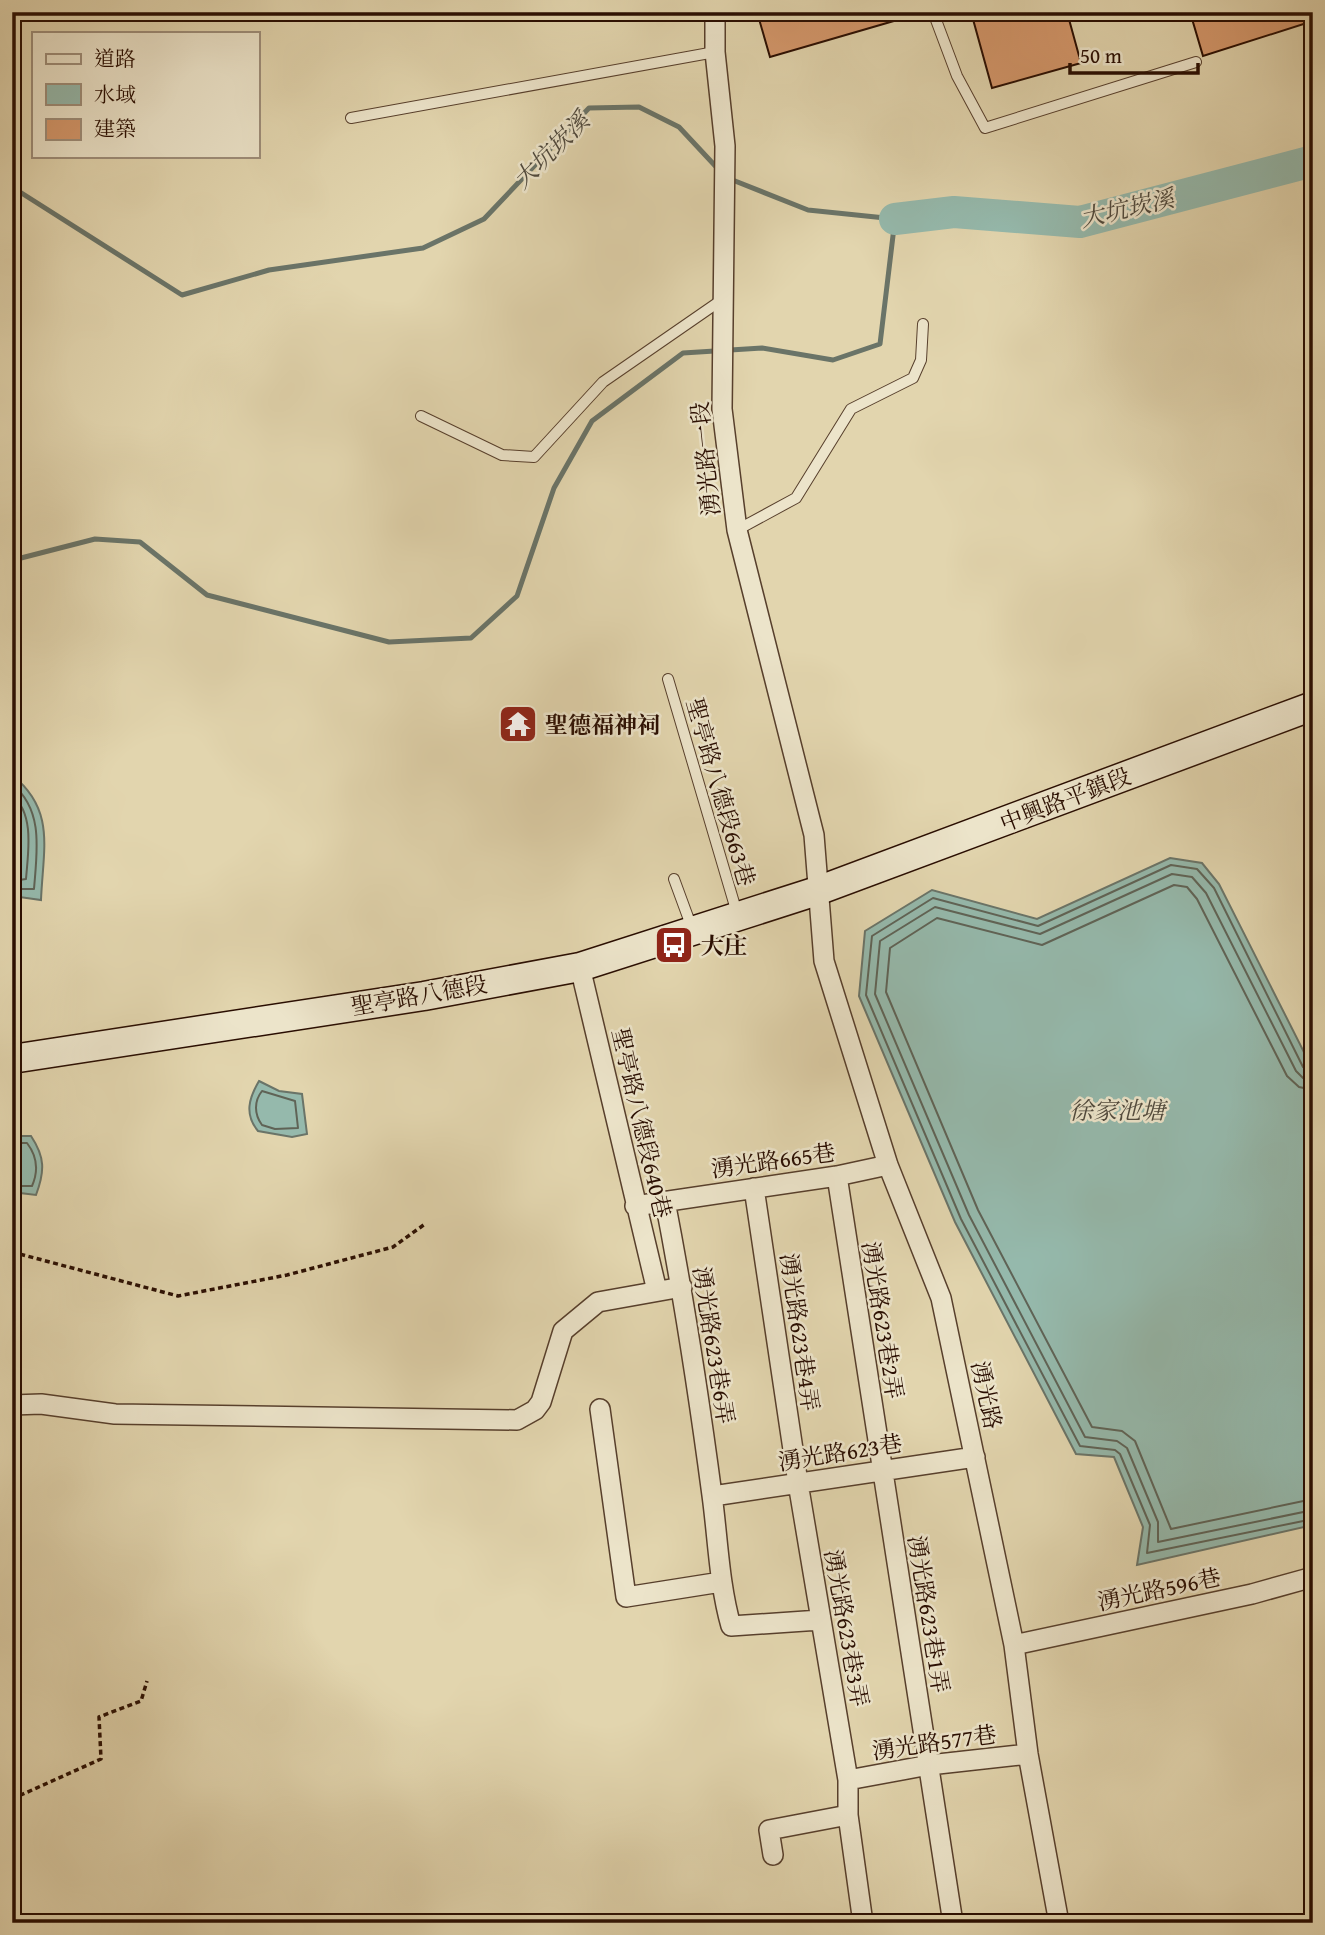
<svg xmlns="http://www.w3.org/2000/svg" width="1325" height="1935" font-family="'Gentium Book Plus','Noto Serif TC',serif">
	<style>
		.water { fill: #95b9ac; stroke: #6a7468; stroke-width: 2 }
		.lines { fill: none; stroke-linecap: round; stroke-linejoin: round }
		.shore { stroke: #5f6356; stroke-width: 2 }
		.stream { stroke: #6a7468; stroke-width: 5 }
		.river { stroke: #95b9ac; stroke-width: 32 }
		.building { fill: #d5986c; stroke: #290d01; stroke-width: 2 }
		.lane-casing { stroke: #573f2c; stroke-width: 12 }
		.street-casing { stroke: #573f2c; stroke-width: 22 }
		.secondary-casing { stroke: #290d01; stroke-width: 31 }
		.path { stroke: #290d01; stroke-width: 3.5; stroke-dasharray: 5 3.5; stroke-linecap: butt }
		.lane { stroke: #ece4ca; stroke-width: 10 }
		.street { stroke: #ece4ca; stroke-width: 19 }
		.secondary { stroke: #ece4ca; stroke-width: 28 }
		.labels { text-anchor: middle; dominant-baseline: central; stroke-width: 5; stroke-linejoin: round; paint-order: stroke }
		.street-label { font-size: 23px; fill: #290d01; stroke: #ece4ca }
		.poi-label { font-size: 23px; font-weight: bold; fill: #290d01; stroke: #ece4ca; text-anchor: start }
		.water-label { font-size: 24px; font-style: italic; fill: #4f493d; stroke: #ece4ca }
	</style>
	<rect width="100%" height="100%" fill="#e2d5ae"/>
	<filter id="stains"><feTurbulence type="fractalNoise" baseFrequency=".00286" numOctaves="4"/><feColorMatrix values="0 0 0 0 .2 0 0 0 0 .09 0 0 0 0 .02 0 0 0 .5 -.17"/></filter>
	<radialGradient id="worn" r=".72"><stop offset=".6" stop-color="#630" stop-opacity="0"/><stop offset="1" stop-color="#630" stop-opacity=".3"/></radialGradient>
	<!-- water -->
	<path class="water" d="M12 775C56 810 43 849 41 900L12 896Z
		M1170 858 1202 863 1219 884 1313 1070V1525L1137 1565 1143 1527 1114 1457 1076 1454 955 1222 859 996 865 931 932 890 1037 919Z
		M259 1081 279 1091 302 1094 307 1134 292 1137 258 1131C244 1114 249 1098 259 1081Z
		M12 1136H31C45 1157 45 1171 36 1195L12 1192Z"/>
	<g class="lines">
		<!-- shore -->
		<path class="shore" d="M12 784C44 810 37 851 34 889H12
			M12 795C35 814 28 853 26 879L12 881
			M1313 1071 1303 1067 1214 888 1197 869 1171 865 1038 926 933 898 872 936 866 995 961 1219 1080 1446 1115 1450 1120 1454 1150 1525 1147 1553 1313 1519
			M1313 1080 1303 1078 1296 1071 1206 893 1192 877 1172 874 1040 934 935 907 880 941 875 994 969 1215 1085 1437 1117 1441 1127 1448 1158 1522V1542L1313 1510
			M1313 1090 1299 1087 1287 1076 1197 899 1187 887 1174 885 1042 945 937 918 890 948 886 992 978 1210 1092 1427 1122 1431 1135 1441 1171 1529 1313 1499
			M262 1091 295 1101 298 1128 275 1129 262 1125C254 1114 254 1101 262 1091Z
			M12 1143H27C37 1156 39 1170 32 1186H12"/>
		<!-- stream -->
		<path class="stream" d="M12 187 182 295 269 270 423 248 484 219 589 108 639 107 679 127 720 171
			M12 563 21 558 95 539 140 542 207 595 389 642 471 638 517 596 554 488 592 421 683 353 762 348 833 360 880 344 895 219 808 210 730 179"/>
		<!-- river -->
		<path class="river" d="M895 219 954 212 1080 222 1313 161"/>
	</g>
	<!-- building -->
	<path class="building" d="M757 12H910L911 16 770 57Z
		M971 12H1067L1081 63 992 88Z
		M1190 12H1313V21L1203 56Z
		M505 716 531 717 530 732H504Z"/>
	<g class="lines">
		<!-- lane casing -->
		<g class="lane-casing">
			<path id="lane" d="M933 12 957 76 985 128 1196 62
				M351 118 715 52
				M421 416 502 455 534 457 603 382 723 299
				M737 530 796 498 851 409 913 378 921 360 923 324
				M668 679 737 913
				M674 879 692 928"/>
		</g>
		<!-- street casing -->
		<g class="street-casing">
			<path id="street" d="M715 12V52L725 146 722 409 737 530 814 835 824 961 888 1165 941 1298 1014 1645 1028 1754 1059 1923
				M580 967 657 1291
				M837 1176 953 1923
				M754 1188 798 1483 848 1780V1815L863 1923
				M665 1201C684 1299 699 1397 712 1495 718 1539 719 1584 731 1626L820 1620
				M635 1206 837 1176 888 1165
				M12 1405 41 1404 115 1414 517 1420 535 1410 541 1402 563 1331 598 1302 682 1287
				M600 1409 626 1597 721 1582
				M713 1496 975 1457
				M1014 1645 1252 1594 1313 1577
				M848 1780 929 1765 1028 1754
				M773 1855 769 1830 848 1815"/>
		</g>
		<!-- secondary casing -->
		<g class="secondary-casing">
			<path id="secondary" d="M12 1059 424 996 580 967 817 891 1313 706"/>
		</g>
		<!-- path -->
		<path class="path" d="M12 1252 178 1296 287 1275 393 1247 425 1224
			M12 1799 101 1759 99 1717 141 1701 147 1681"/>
		<!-- lane -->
		<use href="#lane" class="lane"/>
		<!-- street -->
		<use href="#street" class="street"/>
		<!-- secondary -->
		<use href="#secondary" class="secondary"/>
	</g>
	<!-- icons -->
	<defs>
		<g id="temple-square" transform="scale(2.0125)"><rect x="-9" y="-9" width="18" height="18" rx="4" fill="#8f2418" stroke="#ece4ca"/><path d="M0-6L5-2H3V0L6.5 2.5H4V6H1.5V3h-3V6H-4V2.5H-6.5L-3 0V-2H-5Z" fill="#fff"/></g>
		<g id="bus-square" transform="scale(2.0125)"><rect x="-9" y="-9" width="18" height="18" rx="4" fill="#8f2418" stroke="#ece4ca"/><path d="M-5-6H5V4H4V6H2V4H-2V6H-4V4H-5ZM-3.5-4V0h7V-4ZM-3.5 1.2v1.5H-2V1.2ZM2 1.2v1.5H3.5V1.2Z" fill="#fff"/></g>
	</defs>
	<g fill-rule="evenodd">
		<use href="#temple-square" x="518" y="724"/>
		<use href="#bus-square" x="674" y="945"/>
	</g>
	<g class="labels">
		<!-- street labels -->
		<g class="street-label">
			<text transform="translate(705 459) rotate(-96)">湧光路一段</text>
			<text transform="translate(721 792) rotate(74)">聖亭路八德段663巷</text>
			<text transform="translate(1065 799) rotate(-21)">中興路平鎮段</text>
			<text transform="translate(419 995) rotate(-10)">聖亭路八德段</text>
			<text transform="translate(642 1123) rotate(77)">聖亭路八德段640巷</text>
			<text transform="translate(773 1160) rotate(-8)">湧光路665巷</text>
			<text transform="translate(883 1320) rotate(81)">湧光路623巷2弄</text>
			<text transform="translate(800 1332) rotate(82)">湧光路623巷4弄</text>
			<text transform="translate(714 1345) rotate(81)">湧光路623巷6弄</text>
			<text transform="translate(987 1395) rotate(78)">湧光路</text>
			<text transform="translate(840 1452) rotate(-9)">湧光路623巷</text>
			<text transform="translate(1159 1589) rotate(-12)">湧光路596巷</text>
			<text transform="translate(929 1614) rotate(81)">湧光路623巷1弄</text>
			<text transform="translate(847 1628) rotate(80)">湧光路623巷3弄</text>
			<text transform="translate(934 1742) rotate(-8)">湧光路577巷</text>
		</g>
		<!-- poi labels -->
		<g class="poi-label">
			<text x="545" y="724">聖德福神祠</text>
			<text x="701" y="945">大庄</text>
		</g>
		<!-- water labels -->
		<g class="water-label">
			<text transform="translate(551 150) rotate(-45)">大坑崁溪</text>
			<text transform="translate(1127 208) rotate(-13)">大坑崁溪</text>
			<text x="1117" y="1110">徐家池塘</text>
		</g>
	</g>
	<!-- margin -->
	<rect width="1325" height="1935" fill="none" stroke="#e2d5ae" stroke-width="42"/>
	<rect x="14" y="14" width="1297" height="1907" fill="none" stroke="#290d01" stroke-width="3.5"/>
	<rect x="21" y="21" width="1283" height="1893" fill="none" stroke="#290d01" stroke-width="2"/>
	<!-- legend -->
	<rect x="32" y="32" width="228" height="126" fill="#ece4ca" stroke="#9e8e7a" stroke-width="2"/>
	<rect x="46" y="54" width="35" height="10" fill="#ece4ca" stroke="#9e8e7a" stroke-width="2"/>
	<text x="94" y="66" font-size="21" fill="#290d01">道路</text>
	<rect x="46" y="84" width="35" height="21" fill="#95b9ac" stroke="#9e8e7a" stroke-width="2"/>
	<text x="94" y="102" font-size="21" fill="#290d01">水域</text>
	<rect x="46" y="119" width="35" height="21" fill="#d5986c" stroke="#9e8e7a" stroke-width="2"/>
	<text x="94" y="136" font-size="21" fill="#290d01">建築</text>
	<!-- scale -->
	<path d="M1070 63v10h128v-10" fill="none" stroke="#290d01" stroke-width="3.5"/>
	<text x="1080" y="63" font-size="21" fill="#290d01" stroke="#ece4ca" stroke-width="5" paint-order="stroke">50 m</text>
	<rect width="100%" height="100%" filter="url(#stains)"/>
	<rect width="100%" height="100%" fill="url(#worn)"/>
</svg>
